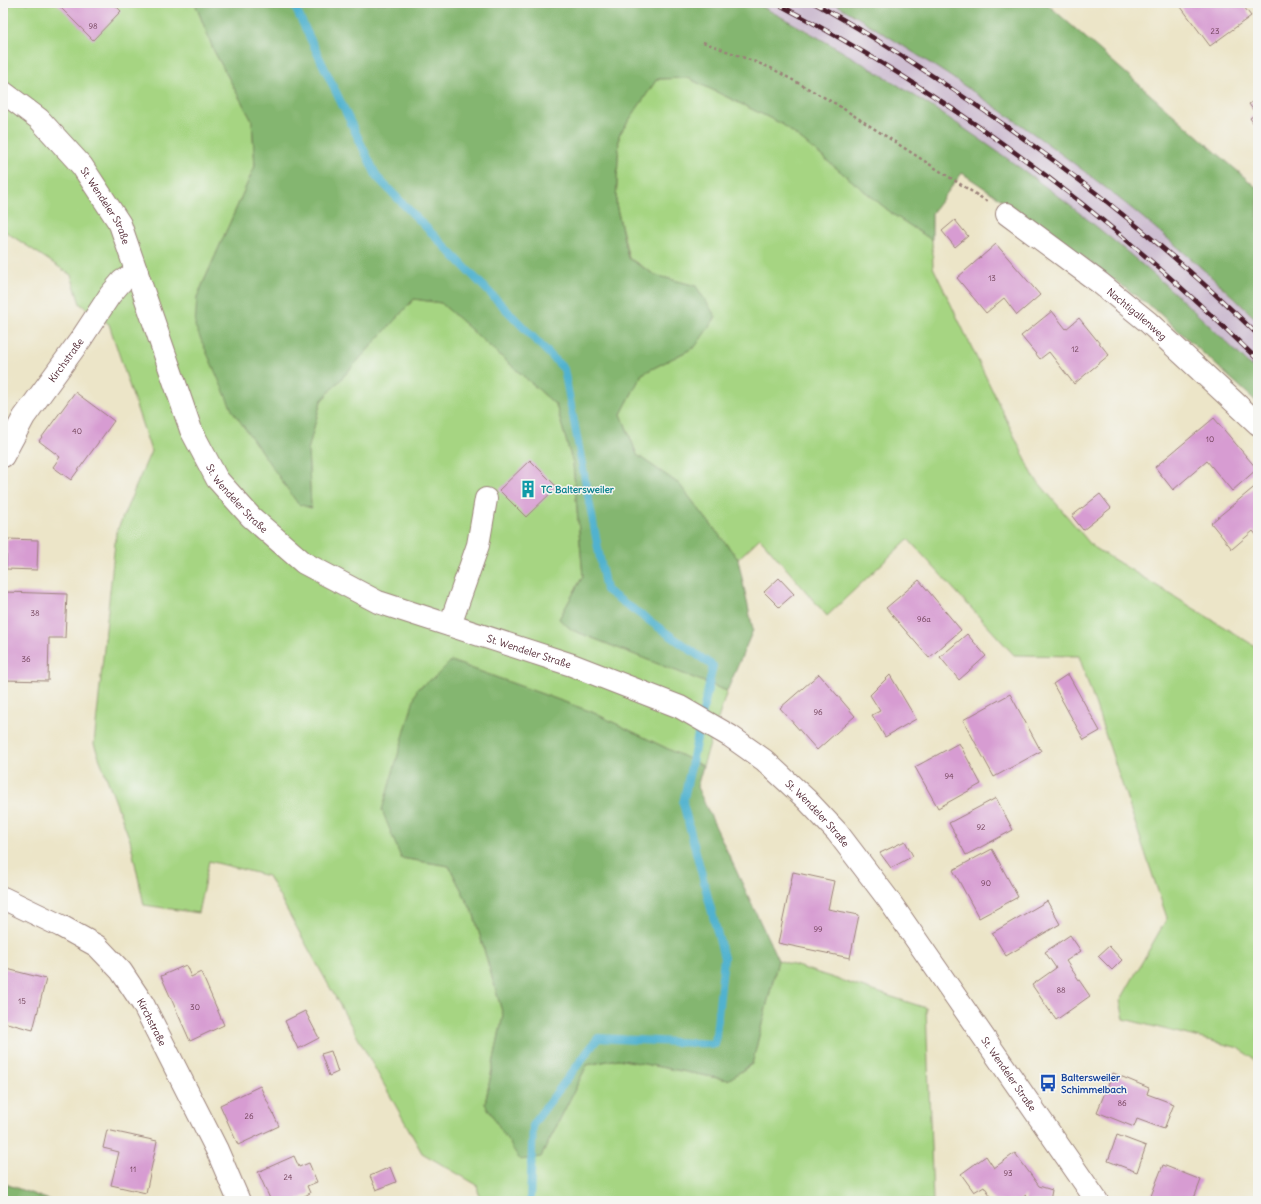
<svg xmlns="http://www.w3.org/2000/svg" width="1261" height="1204" font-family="Delius,sans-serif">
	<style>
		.industrial { fill: #cebed1 }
		.green { fill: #a6d582; stroke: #787a56 }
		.forest { fill: #84b670; stroke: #676a4e }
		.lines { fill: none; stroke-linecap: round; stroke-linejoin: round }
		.stream { stroke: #51b2cf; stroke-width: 8 }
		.building { fill: #d79cd2 }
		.minor-casing { stroke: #9b827a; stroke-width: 24 }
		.major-casing { stroke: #9b827a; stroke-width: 24 }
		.path { stroke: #9b827a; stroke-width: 2.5; stroke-dasharray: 3 3; stroke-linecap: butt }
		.minor { stroke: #fff; stroke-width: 22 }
		.major { stroke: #fff; stroke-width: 22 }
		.rail-casing { stroke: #4a1f2b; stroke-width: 4.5 }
		.rail { stroke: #f6f6f2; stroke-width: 3; stroke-dasharray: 9; stroke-linecap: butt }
		.labels { text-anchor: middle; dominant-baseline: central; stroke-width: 3; stroke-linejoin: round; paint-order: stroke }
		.number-label { font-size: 8px; fill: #6d3e55 }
		.street-label { font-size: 10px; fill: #4a1f2b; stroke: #f6f6f2 }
		.culture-label { font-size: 10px; font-weight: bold; fill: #0d838f; stroke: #f6f6f2; text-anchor: start }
		.transit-label { font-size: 10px; font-weight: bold; fill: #164399; stroke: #f6f6f2; text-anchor: start }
	</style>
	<rect width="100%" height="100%" fill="#f6f6f2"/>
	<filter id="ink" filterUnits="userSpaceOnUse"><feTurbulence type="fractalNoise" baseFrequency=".025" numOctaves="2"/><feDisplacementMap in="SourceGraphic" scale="8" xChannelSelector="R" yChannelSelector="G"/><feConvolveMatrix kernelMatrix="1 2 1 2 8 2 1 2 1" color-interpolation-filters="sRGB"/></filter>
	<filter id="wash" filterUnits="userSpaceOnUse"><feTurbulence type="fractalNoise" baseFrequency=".012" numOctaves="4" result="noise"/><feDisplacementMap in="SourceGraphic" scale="16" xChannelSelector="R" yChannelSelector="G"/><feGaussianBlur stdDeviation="0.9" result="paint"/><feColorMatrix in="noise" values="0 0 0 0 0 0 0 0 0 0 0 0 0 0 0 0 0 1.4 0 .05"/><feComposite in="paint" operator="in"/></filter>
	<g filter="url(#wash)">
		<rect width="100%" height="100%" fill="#ece5c8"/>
		<!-- industrial -->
		<path class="industrial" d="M755 3H834L914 52 1003 111 1080 167 1170 239 1258 321V373L1145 267 1057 196 982 142 894 83 806 30Z"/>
		<!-- green -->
		<path class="green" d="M11 3H195L214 51 252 121 255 166 197 297 298 504 311 507 308 450 321 401 414 299 441 303 556 405 573 464 583 576 559 619 572 630 727 691 703 766 592 712 451 661 435 677 417 689 401 858 449 866 474 915 503 1015 485 1104 541 1157 587 1065 618 1059 728 1080 752 1064 778 960 926 1008 933 1201H480L477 1185 422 1153 268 876 209 861 198 913 144 905 130 840 94 744 116 533 151 451 109 324 80 304 71 275 3 230V17Z
			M688 78 782 124 894 215 932 240 933 267 1034 477 1092 546 1258 648V1063L1239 1048 1124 1019 1120 1001 1167 918 1079 656 1014 655 908 539 827 616 760 538 738 559 679 484 637 455 621 414 642 374 695 347 696 286 655 275 629 258 616 204 619 135 657 79Z"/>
		<!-- forest -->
		<path class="forest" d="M195 3H755C894 76 1027 165 1146 268 1185 301 1221 337 1258 373V403L1159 313 1054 235 962 173 932 213V240L894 215 782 124 688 78 657 79 619 135 616 204 628 258 655 275 696 286 716 317 695 347 642 374 621 414 637 455 679 484 738 559 753 630 727 691 572 630 559 619 583 576 573 464 556 405 441 303 414 299 321 401 308 450 311 508 298 504 232 410 195 326 197 297 255 166 252 121 214 51Z
			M834 3H1046L1258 189V321C1131 196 986 95 834 3Z
			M451 661 592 712 703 766 697 787 778 960 752 1064 728 1080 618 1059 587 1065 541 1157 520 1160 485 1104 503 1015 474 915 449 866 401 858 382 810 417 689 435 677Z
			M3 1183 52 1201H3Z"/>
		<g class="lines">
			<!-- stream -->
			<path class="stream" d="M293 3 377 177 564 369 606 590 713 666 683 803 724 958 715 1044 598 1038 533 1124 530 1201"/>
		</g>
		<g id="blocks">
			<!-- building -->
			<path class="building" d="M56 3H113L121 11 93 40Z
				M1178 3H1241L1251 16 1210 46Z
				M1258 98V130L1250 118 1256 114 1249 104Z
				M955 220 968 236 955 247 942 231Z
				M996 244 1040 295 1017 315 1004 298 986 313 957 278Z
				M1052 311 1066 329 1079 318 1109 355 1074 384 1049 352 1040 359 1021 336Z
				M75 392 114 421 71 480 53 467 60 457 39 441Z
				M1214 418 1257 469 1232 491 1207 461 1173 490 1155 467Z
				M530 460 557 487 526 517 499 490Z
				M1258 484V537L1253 531 1232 549 1211 523Z
				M1100 494 1111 508 1083 530 1072 516Z
				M7 539 38 540 37 570 6 569Z
				M779 578 794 594 779 607 764 592Z
				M919 580 961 630 929 658 886 608Z
				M5 592 67 594 65 638H49L48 681 3 680Z
				M967 634 986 656 959 680 940 657Z
				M819 674 855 716 817 750 780 708Z
				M1068 674 1100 731 1084 740 1053 684Z
				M890 675 916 719 885 737 872 715 880 711 870 695Z
				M1010 694 1041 751 994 777 963 720Z
				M959 743 981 784 938 808 915 767Z
				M996 798 1013 830 966 855 949 823Z
				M905 841 913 856 891 868 880 853Z
				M992 849 1018 897 979 918 953 870Z
				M793 872 834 881 828 909 859 915 850 958 778 943Z
				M1047 901 1060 924 1006 956 992 933Z
				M1070 935 1081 951 1066 961 1090 996 1056 1020 1032 985 1056 968 1045 952Z
				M1109 946 1122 960 1112 970 1098 956Z
				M186 965 191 977 201 972 224 1025 190 1041 161 976Z
				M3 968 46 979 33 1030 3 1022Z
				M305 1011 319 1038 298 1049 285 1021Z
				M331 1051 338 1072 329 1076 321 1054Z
				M1113 1073 1149 1088 1147 1094 1174 1104 1164 1129 1137 1119 1134 1127 1097 1112Z
				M260 1086 279 1126 238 1145 220 1105Z
				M107 1130 157 1141 146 1193 111 1185 119 1152 103 1148Z
				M1117 1135 1146 1146 1137 1172 1108 1161Z
				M1015 1153 1039 1186 1052 1190 1050 1201H1025L1026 1195 1018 1201H994L984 1186 974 1192 961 1174 986 1156 994 1168Z
				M294 1156 299 1167 309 1163 317 1182 307 1186 310 1193 296 1201H271L258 1172Z
				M1163 1165 1201 1180 1193 1201H1149Z
				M390 1167 396 1182 376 1190 370 1176Z"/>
		</g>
	</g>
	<g filter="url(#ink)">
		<use href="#blocks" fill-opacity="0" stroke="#9b827a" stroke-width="1"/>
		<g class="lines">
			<!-- minor casing -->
			<g class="minor-casing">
				<g id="minor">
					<path id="s1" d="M1007 214 1100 283 1148 322 1258 424"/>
					<path id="s2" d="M3 456 24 417 81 339 110 295 122 281 137 272"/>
					<path d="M450 625 478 545 486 499"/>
					<path id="s3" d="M3 898 61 926 97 946 121 971 143 1004 217 1150 239 1201"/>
				</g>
			</g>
			<!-- major casing -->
			<g class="major-casing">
				<g id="major">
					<path id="s4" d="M3 92 39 119 82 166 120 224 191 430 217 479 251 517 304 563 378 602 572 665 680 707 730 736 764 760 806 799 837 832 888 899 1097 1201"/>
				</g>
			</g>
			<!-- path -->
			<path class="path" d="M703 42 771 68 836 104 988 202"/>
			<!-- minor -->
			<use href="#minor" class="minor"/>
			<!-- major -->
			<use href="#major" class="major"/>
			<!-- rail casing -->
			<g class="rail-casing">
				<path id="rail" d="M776 3C953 96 1116 220 1258 360
					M814 3C862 29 909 60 955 91 1063 163 1165 244 1258 335"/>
			</g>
			<!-- rail -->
			<use href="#rail" class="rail"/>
		</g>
	</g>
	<!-- icons -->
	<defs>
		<g id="building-bare" transform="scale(1.38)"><path d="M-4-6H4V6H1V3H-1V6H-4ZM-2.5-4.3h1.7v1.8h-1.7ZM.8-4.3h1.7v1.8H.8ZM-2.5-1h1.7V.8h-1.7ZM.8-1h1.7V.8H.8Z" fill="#0f9aa8" stroke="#f6f6f2" stroke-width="2.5" paint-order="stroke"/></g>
		<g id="bus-bare" transform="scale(1.38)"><path d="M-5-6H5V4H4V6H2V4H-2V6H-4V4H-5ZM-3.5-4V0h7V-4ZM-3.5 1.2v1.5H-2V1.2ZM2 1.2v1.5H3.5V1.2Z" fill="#1a4fb4" stroke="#f6f6f2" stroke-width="2.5" paint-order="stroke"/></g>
	</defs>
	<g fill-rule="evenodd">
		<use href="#building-bare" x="528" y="489"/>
		<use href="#bus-bare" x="1048" y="1083"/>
	</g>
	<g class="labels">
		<!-- number labels -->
		<g class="number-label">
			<text x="93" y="26">98</text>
			<text x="1215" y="31">23</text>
			<text x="992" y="278">13</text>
			<text x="1075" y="349">12</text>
			<text x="77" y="431">40</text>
			<text x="1210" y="439">10</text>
			<text x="35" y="613">38</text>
			<text x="924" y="619">96a</text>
			<text x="26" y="659">36</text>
			<text x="818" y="712">96</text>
			<text x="949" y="776">94</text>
			<text x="981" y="827">92</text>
			<text x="986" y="883">90</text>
			<text x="818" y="929">99</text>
			<text x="1061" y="990">88</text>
			<text x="22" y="1001">15</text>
			<text x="195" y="1007">30</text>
			<text x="1122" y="1103">86</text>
			<text x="249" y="1116">26</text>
			<text x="133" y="1169">11</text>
			<text x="1008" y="1173">93</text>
			<text x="288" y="1177">24</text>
		</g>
		<!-- street labels -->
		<g class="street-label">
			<text stroke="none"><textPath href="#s4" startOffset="155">St. Wendeler Straße</textPath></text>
			<text stroke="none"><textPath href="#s1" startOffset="164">Nachtigallenweg</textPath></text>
			<text stroke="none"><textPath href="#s2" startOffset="115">Kirchstraße</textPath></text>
			<text stroke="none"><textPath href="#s4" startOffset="479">St. Wendeler Straße</textPath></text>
			<text stroke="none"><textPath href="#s4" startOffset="815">St. Wendeler Straße</textPath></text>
			<text stroke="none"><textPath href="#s4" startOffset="1151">St. Wendeler Straße</textPath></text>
			<text stroke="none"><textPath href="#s3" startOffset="200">Kirchstraße</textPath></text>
			<text stroke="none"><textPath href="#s4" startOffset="1475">St. Wendeler Straße</textPath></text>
		</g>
		<!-- culture labels -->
		<g class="culture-label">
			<text x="541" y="489">TC Baltersweiler</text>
		</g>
		<!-- transit labels -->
		<g class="transit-label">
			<text x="1061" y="1077">Baltersweiler<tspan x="1061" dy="12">Schimmelbach</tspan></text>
		</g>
	</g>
	<!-- margin -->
	<rect width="1261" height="1204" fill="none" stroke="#f6f6f2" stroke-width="16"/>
</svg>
